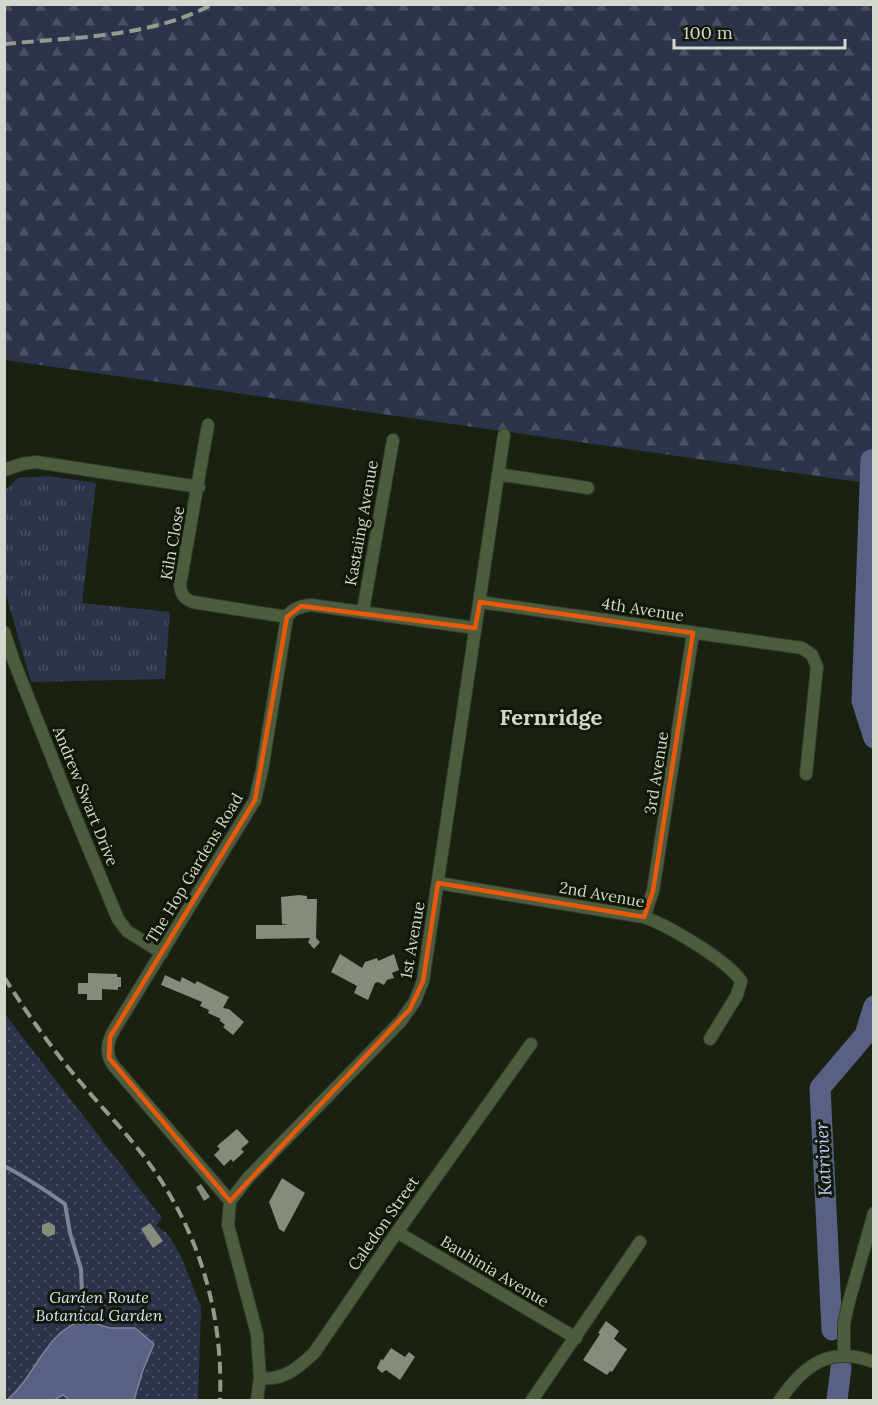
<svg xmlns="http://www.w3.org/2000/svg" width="878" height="1405" font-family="Lora,serif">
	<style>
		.forest { fill: url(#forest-firs) }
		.park { fill: url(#park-tufts) }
		.garden { fill: url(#garden-dots) }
		.water { fill: #596083; stroke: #7d8499; stroke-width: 1.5 }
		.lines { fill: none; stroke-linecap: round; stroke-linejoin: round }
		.stream { stroke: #7d8499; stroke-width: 4 }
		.river { stroke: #596083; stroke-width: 21 }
		.building { fill: #838d79 }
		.minor-casing { stroke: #333b2b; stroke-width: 14 }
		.minor { stroke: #4d5c3d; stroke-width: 12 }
		.rail { stroke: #949b8e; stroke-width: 4; stroke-dasharray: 12 6; stroke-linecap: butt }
		.marked { fill: none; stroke: #e8590c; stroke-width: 4.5; stroke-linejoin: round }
		.labels { text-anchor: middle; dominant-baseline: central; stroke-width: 6; stroke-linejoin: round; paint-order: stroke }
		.street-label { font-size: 16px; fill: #d2d8cd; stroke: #101808 }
		.park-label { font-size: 16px; font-style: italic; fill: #dde3fc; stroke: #101808 }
		.water-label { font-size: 18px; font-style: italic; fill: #c1ccfd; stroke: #101808 }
		.district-label { font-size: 22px; font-weight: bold; fill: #d2d8cd; stroke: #101808 }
	</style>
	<defs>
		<pattern id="forest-firs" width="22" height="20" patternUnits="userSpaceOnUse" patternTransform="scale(1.5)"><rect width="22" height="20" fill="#2e334c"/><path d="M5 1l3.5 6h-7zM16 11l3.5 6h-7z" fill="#4b5065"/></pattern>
		<pattern id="park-tufts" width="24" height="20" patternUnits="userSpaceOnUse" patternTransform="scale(1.5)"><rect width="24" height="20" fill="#2e334c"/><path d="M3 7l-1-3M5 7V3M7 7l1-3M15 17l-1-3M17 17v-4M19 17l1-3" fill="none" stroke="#4b5065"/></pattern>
		<pattern id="garden-dots" width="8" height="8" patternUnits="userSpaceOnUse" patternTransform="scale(1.5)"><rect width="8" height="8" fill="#2e334c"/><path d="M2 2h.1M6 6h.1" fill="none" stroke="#4b5065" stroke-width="1.8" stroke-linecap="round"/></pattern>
	</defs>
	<rect width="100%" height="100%" fill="#192111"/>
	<!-- forest -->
	<path class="forest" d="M5 5H873V484L5 360Z"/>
	<!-- park -->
	<path class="park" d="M49 476 96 483 82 603 170 612 165 679 31 682 5 591V490L18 478Z"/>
	<!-- garden -->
	<path class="garden" d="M4 1013 162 1218 156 1226 167 1233 180 1254 201 1307 198 1400H5Z"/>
	<!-- water -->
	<path class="water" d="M83 1320 110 1328H135L154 1344 143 1370 134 1400H70L63 1395 54 1400H7C37 1375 44 1333 83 1320Z"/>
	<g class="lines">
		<!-- stream -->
		<path class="stream" d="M4 1166C26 1177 45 1190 65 1204L70 1233 81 1269 83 1320"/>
		<!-- river -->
		<path class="river" d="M871 460 862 701 874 738
			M832 1330 820 1088 865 1035 874 1006
			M837 1400 841 1368"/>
	</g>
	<!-- building -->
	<path class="building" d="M299 895 307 896V899H317L316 938 320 942 314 949 308 942 310 938 256 939V925H289L282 924 281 897Z
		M340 954 362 968 365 962 377 958 378 961 394 954 399 970 392 973 394 978 387 980 384 985 378 982 375 983 368 1000 354 993 357 986 331 972Z
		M88 973 117 974V977H121V987H118V990L102 989V1000H87V994H78V983H88Z
		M165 975 180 982 182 977 195 984 197 981 229 997 223 1008 229 1009 244 1022 233 1035 223 1027 225 1025 219 1020 221 1019 208 1013 209 1010 200 1006 202 1002 161 985Z
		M237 1129 249 1142 241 1149 244 1152 233 1162 231 1159 224 1166 214 1155 220 1149 217 1146Z
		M282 1178 305 1193 284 1232 279 1229 269 1202Z
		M201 1184 210 1197 204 1201 196 1187Z
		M49 1222 55 1226V1234L48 1237 42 1233V1225Z
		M150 1223 163 1241 153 1248 141 1229Z
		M606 1321 619 1331 614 1339 627 1349 612 1372 610 1371 607 1375 583 1360 600 1334 598 1333Z
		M391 1348 405 1357 409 1352 415 1357 400 1380 386 1370 382 1373 377 1368 381 1359 383 1360Z"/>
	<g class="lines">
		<!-- minor casing -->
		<g class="minor-casing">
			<path id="minor" d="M208 425 180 585C181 594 184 599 193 602L287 617
				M4 470 22 464 36 462 199 487
				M498 474 588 488
				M480 602 802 648 812 655 817 667 806 774
				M363 611 393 440
				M4 632 13 659 71 806 118 919 127 931 162 953
				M438 883 644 917C669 926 727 960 741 981L737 995 710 1039
				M644 917 653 891 693 633
				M230 1201 113 1065C105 1053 107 1042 114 1030L255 800 262 770 287 617C292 608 302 606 311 605L475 628
				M397 1232 576 1338
				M844 1354V1324L848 1305 874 1213
				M260 1378C283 1381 298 1368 314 1353L397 1232 531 1044
				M257 1400 260 1378 257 1334 228 1225 230 1201 248 1178 401 1021 415 1001 423 981 504 435
				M532 1400 640 1242
				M780 1400C804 1365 830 1345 874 1362"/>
		</g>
		<!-- minor -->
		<use href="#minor" class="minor"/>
		<!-- rail -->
		<path class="rail" d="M4 44C74 37 150 38 213 4
			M4 977C26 1012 50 1046 76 1077 106 1113 141 1147 165 1187 205 1251 223 1325 220 1400"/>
	</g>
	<!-- marked area -->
	<path class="marked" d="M480 602 693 633 653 891 644 917 438 883 423 981 410 1009 230 1201 109 1058 110 1037 255 800 287 617 301 606 475 628Z"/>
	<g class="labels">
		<!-- street labels -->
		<g class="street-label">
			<text transform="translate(361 523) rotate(-80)">Kastaiing Avenue</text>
			<text transform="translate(172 543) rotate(-80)">Kiln Close</text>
			<text transform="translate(643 609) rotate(9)">4th Avenue</text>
			<text transform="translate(656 773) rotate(-81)">3rd Avenue</text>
			<text transform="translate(86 796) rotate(68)">Andrew Swart Drive</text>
			<text transform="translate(194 868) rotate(-59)">The Hop Gardens Road</text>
			<text transform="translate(602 894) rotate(10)">2nd Avenue</text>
			<text transform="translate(412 940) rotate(-80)">1st Avenue</text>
			<text transform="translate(383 1223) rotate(-55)">Caledon Street</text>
			<text transform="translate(495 1271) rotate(31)">Bauhinia Avenue</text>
		</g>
		<!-- park labels -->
		<g class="park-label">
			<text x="99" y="1297">Garden Route<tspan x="99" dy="18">Botanical Garden</tspan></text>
		</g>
		<!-- water labels -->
		<g class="water-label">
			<text transform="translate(823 1159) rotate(-93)">Katrivier</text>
		</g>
		<!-- district labels -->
		<g class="district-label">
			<text x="551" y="717">Fernridge</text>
		</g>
	</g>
	<!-- border -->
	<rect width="878" height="1405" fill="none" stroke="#d2d8cd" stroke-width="12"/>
	<!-- scale -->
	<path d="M674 39v9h171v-9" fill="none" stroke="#d2d8cd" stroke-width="3"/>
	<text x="683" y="39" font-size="18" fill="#d2d8cd" stroke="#101808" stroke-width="4.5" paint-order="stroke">100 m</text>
</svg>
